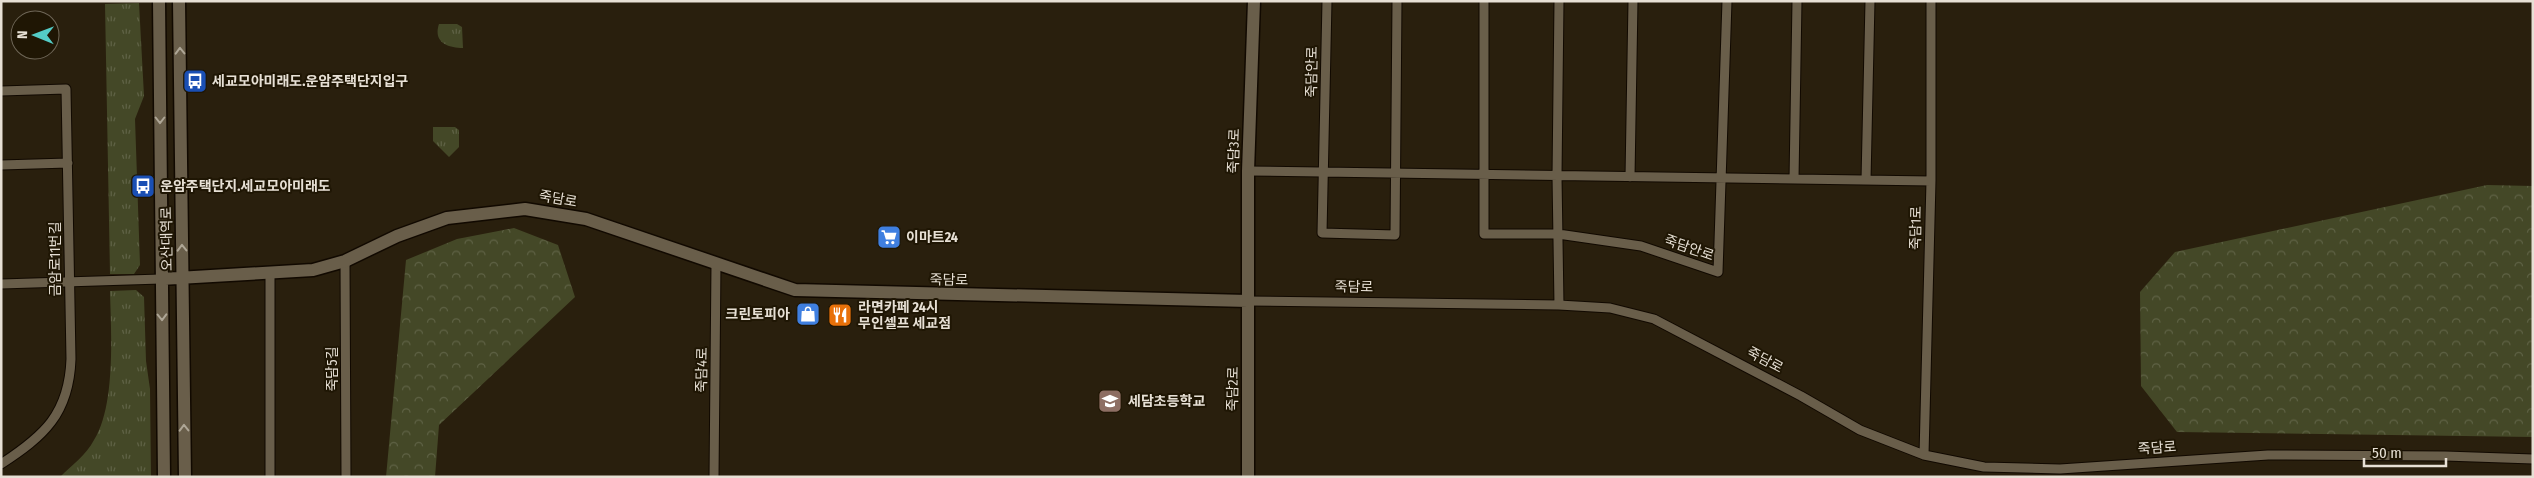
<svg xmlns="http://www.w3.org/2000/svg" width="2534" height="478" font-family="'Fira Sans Condensed','Noto Sans KR',sans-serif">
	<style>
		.grass { fill: url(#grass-tufts) }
		.forest { fill: url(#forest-crowns) }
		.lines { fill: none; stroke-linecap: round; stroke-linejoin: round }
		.street-casing { stroke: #110900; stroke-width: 11 }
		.secondary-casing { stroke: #110900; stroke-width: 15 }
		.street { stroke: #695e4a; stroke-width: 9 }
		.secondary { stroke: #695e4a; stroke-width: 12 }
		.oneway { stroke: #aea696 }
		.labels { text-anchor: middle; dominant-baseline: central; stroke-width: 4; stroke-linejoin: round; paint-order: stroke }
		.street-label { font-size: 14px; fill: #e7e0d5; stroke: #1f1604 }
		.poi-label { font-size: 14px; font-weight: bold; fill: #e7e0d5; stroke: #1f1604; text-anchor: start }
	</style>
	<defs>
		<pattern id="grass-tufts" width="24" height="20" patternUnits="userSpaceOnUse" patternTransform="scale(1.25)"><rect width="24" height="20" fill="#444827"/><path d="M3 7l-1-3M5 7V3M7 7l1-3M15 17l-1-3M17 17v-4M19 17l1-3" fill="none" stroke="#5f6245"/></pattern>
		<pattern id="forest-crowns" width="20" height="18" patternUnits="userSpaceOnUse" patternTransform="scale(1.25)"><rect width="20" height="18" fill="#444827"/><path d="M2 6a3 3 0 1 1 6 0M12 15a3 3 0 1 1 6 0" fill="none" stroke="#5f6245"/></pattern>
	</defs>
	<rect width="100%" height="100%" fill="#291f0d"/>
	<!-- grass -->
	<path class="grass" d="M139 3 144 96 135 119 140 265 134 274H110L105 4Z
		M439 24H457L462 27 463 48C447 48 433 42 439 24Z
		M433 127H455L459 130V147L449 157 433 141Z
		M136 290 144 297 146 361 150 389 151 477H60C72 465 86 455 94 440 116 405 111 331 110 291Z"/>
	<!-- forest -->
	<path class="forest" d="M2487 185 2533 186V437L2177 432 2141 386 2140 292 2175 252Z
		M514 228 558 245 575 297 439 425 435 477H386L406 260 457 239Z"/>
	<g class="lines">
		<!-- street casing -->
		<g class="street-casing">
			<path id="street" d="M1327 1 1322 233 1395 235 1397 1
				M1484 1V234H1558L1641 246 1718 272 1727 1
				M1559 1 1557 176 1559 305
				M1 91 66 89 71 359C69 414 44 436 1 464
				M1 165 68 163
				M1248 171 1931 181
				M1630 177 1633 1
				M1794 179 1797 1
				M1866 180 1870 1
				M345 261 346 477
				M1 284 161 279
				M1248 301 1559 305 1610 308 1654 319 1801 396 1860 430 1924 455 1984 467 2060 469 2268 455 2445 456 2533 459
				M1924 455 1931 181V1
				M270 477V272
				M714 477 716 264"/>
		</g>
		<!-- secondary casing -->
		<g class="secondary-casing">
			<path id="secondary" d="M159 1 164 477
				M179 1 185 477
				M161 279 313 270 345 261 397 236 447 218 525 209 586 219 795 290 1248 301
				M1248 477V171L1254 1"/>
		</g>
		<!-- street -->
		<use href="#street" class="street"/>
		<!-- secondary -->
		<use href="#secondary" class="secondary"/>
	</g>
	<!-- one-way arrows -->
	<defs><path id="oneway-chevron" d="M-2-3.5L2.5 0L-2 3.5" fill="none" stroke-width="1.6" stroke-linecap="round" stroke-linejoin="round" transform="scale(1.25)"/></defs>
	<g class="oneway">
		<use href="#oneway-chevron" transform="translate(180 51) rotate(-91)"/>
		<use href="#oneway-chevron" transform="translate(160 120) rotate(90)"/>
		<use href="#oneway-chevron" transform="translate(182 248) rotate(-91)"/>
		<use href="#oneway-chevron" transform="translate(162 317) rotate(89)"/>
		<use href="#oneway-chevron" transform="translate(184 428) rotate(-91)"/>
	</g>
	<!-- icons -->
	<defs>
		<g id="bus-square" transform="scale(1.25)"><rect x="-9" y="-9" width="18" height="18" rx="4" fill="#1a4fb4" stroke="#1f1604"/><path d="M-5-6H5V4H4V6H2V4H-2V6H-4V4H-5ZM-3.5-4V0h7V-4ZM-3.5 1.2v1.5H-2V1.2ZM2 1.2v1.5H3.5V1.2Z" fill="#fff"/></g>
		<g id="supermarket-square" transform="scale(1.25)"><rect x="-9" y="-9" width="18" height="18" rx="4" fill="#3f7fe0" stroke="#1f1604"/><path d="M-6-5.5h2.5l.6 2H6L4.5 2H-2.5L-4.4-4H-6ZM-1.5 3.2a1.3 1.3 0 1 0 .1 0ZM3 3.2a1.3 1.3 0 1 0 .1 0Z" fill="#fff"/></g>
		<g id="shop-square" transform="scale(1.25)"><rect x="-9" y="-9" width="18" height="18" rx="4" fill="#3f7fe0" stroke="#1f1604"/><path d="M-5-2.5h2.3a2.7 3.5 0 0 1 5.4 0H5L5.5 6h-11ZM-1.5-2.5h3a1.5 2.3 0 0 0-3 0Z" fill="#fff"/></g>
		<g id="restaurant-square" transform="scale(1.25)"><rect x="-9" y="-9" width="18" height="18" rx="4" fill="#e8710a" stroke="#1f1604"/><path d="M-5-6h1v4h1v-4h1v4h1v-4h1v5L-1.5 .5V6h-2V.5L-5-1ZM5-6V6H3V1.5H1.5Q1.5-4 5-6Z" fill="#fff"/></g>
		<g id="school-square" transform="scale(1.25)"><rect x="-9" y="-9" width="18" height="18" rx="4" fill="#8d6e63" stroke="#1f1604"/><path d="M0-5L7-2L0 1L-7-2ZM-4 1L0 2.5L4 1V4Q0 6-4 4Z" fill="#fff"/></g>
	</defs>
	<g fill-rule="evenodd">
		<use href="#bus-square" x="195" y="81"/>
		<use href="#bus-square" x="143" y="186"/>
		<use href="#supermarket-square" x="889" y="237"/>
		<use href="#shop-square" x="808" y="314"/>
		<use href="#restaurant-square" x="840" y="315"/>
		<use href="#school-square" x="1110" y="401"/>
	</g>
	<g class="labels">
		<!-- street labels -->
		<g class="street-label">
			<text transform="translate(1312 72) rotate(-89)">죽담안로</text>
			<text transform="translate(1234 151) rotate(-88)">죽담3로</text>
			<text transform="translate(558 199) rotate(10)">죽담로</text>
			<text transform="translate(1916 228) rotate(-89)">죽담1로</text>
			<text transform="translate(167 239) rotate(-91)">오산대역로</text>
			<text transform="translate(1689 248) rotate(19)">죽담안로</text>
			<text transform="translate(55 259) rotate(-90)">금암로11번길</text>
			<text transform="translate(949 280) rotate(1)">죽담로</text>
			<text transform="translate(1354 287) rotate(1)">죽담로</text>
			<text transform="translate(1765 360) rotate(28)">죽담로</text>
			<text transform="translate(332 369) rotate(-90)">죽담5길</text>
			<text transform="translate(702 370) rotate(-89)">죽담4로</text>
			<text transform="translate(1233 389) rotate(-89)">죽담2로</text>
			<text transform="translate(2157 448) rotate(-4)">죽담로</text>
		</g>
		<!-- poi labels -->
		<g class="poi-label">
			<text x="212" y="81">세교모아미래도.운암주택단지입구</text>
			<text x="160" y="186">운암주택단지.세교모아미래도</text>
			<text x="906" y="237">이마트24</text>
			<text x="858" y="307">라면카페 24시<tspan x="858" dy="16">무인셀프 세교점</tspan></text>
			<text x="790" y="314" text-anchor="end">크린토피아</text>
			<text x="1128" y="401">세담초등학교</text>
		</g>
	</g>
	<!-- border -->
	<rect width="2534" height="478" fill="none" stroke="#e7e0d5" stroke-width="5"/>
	<!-- north arrow -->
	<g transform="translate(35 35) rotate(271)"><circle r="24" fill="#1f1604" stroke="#6f6758"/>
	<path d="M0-4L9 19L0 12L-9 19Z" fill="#54cdc7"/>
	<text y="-8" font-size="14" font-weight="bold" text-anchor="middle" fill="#e7e0d5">N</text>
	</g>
	<!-- scale -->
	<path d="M2364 458v8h82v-8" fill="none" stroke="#e7e0d5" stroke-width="2.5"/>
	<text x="2372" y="458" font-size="15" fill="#e7e0d5" stroke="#1f1604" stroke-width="4" paint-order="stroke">50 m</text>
</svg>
